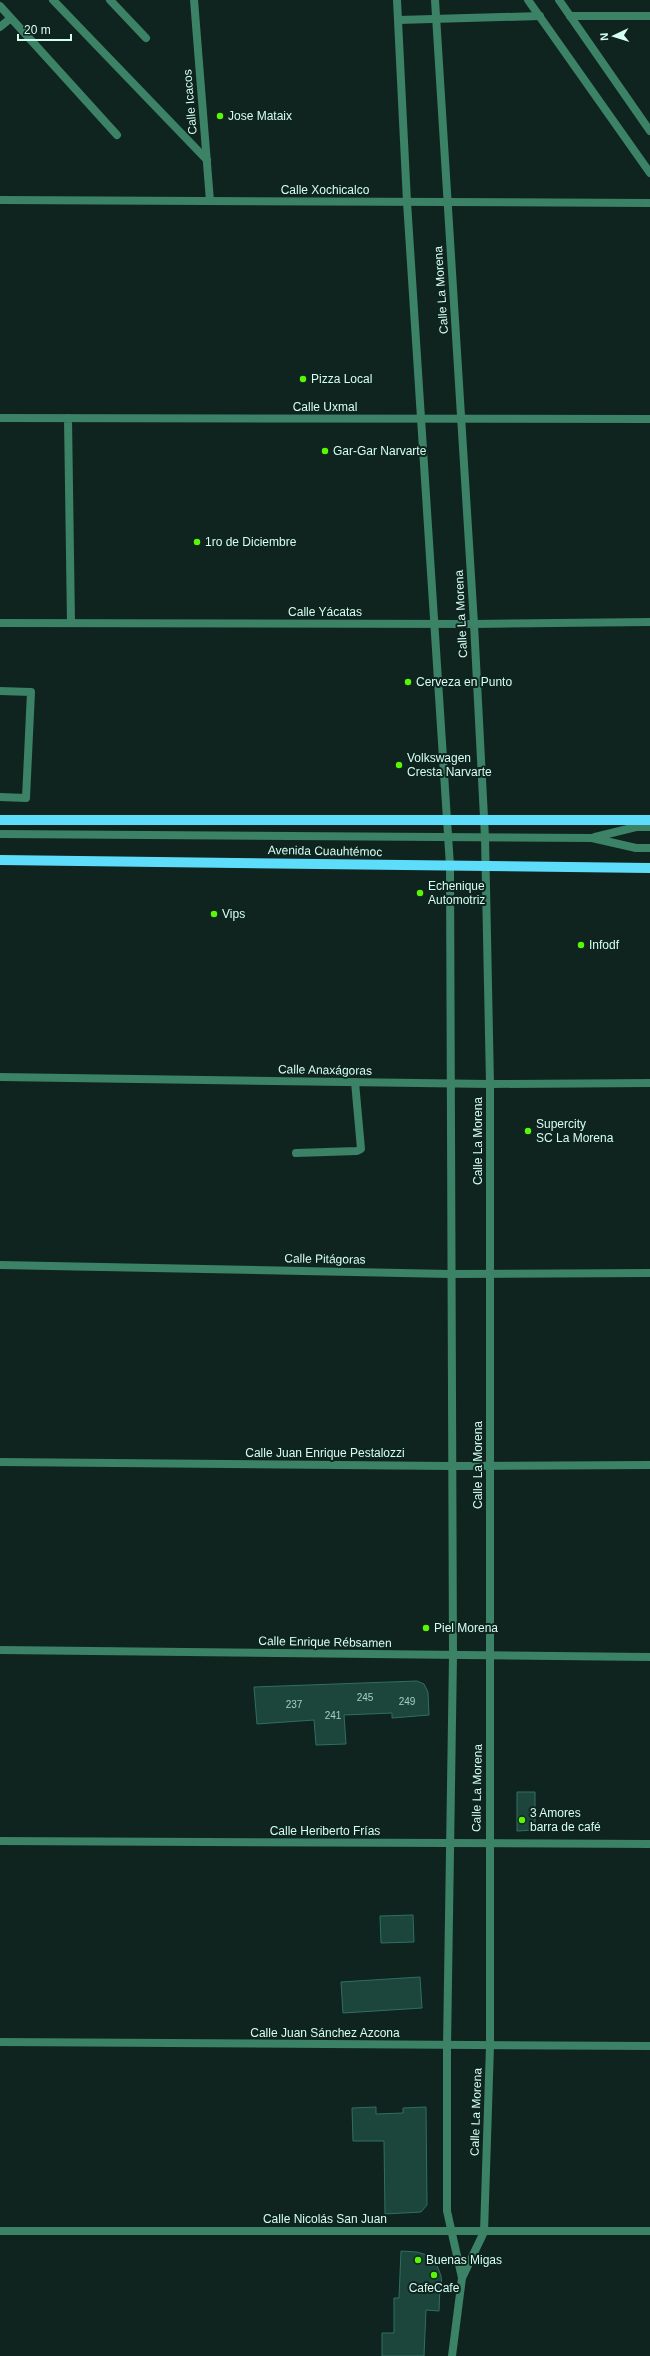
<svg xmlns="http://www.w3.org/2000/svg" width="650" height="2356" font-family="Arial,sans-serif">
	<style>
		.building { fill: #1c453b; stroke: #2e7060 }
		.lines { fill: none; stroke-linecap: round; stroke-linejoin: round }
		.service { stroke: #3b8266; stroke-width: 8 }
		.minor { stroke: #3b8266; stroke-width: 8 }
		.tertiary { stroke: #3b8266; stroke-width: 8 }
		.primary { stroke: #5eddfb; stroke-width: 10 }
		.poi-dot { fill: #58f706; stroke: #0f241f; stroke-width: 1.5 }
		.labels { text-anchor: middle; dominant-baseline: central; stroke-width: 4; stroke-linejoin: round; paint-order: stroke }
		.number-label { font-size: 10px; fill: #a6d0c3 }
		.street-label { font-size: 12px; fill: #d4fef0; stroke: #0f241f }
		.poi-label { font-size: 12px; fill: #d4fef0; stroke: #0f241f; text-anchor: start }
	</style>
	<rect width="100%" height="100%" fill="#0f241f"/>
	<!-- building -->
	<path class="building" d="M417 1681 424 1684 428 1692 429 1715 392 1718V1713L344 1715 346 1744 316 1745 314 1720 257 1724 254 1687Z
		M517 1792H535V1830L517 1831Z
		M413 1915 414 1942 381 1943 380 1916Z
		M420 1977 422 2008 343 2013 341 1982Z
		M376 2107V2114L403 2113V2108L426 2107 427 2205 421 2212 385 2214 384 2141H353L352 2108Z
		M401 2251 417 2252 434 2257 441 2276 442 2286H440L439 2311 426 2310 424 2356H382V2333H394V2298H399Z"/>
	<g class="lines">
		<!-- service -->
		<path class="service" d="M53 0 207 160
			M110 0 146 38
			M0 6 117 135
			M0 27 11 18
			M0 691 31 692 26 798 0 797
			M0 834 592 838 636 848H650
			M595 837 636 827H650
			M296 1153 357 1151 361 1149 355 1082"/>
		<!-- minor -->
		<path class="minor" d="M194 0 210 201
			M570 16H650
			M398 20 540 16
			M0 200 650 203
			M0 418 650 419
			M68 418 71 623
			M0 623 474 624 650 622
			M0 1077 490 1084 650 1083
			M0 1265 450 1274 650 1273
			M0 1462 451 1466 650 1465
			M0 1650 650 1657
			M0 1841 650 1844
			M0 2042 650 2046
			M0 2231H650"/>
		<!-- tertiary -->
		<path class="tertiary" d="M397 0 407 202 450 866 453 1656 447 2046V2211L462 2278
			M435 0 474 624 485 837 490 1084V2046L484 2232 462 2278 452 2356
			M528 0 650 173
			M559 0 650 131"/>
		<!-- primary -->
		<path class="primary" d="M0 820H650
			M0 860 650 868"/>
	</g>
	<!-- markers -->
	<g class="poi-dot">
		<circle cx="220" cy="116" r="4"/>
		<circle cx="303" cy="379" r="4"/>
		<circle cx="325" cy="451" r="4"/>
		<circle cx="197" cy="542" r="4"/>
		<circle cx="408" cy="682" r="4"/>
		<circle cx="399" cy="765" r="4"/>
		<circle cx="420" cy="893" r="4"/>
		<circle cx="214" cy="914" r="4"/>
		<circle cx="581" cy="945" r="4"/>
		<circle cx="528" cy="1131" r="4"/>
		<circle cx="426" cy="1628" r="4"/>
		<circle cx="522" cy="1820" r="4"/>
		<circle cx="418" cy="2260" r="4"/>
		<circle cx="434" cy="2275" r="4"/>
	</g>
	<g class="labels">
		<!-- number labels -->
		<g class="number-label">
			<text x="365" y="1697">245</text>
			<text x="407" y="1701">249</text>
			<text x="294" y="1704">237</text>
			<text x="333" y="1715">241</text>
		</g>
		<!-- street labels -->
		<g class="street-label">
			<text transform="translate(190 102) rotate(-95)">Calle Icacos</text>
			<text x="325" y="190">Calle Xochicalco</text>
			<text transform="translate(441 290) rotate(-94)">Calle La Morena</text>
			<text x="325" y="407">Calle Uxmal</text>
			<text x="325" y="612">Calle Yácatas</text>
			<text transform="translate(461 614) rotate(-93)">Calle La Morena</text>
			<text transform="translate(325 851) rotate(1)">Avenida Cuauhtémoc</text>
			<text transform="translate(325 1070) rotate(1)">Calle Anaxágoras</text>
			<text transform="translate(478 1141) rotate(-90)">Calle La Morena</text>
			<text transform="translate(325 1259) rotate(1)">Calle Pitágoras</text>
			<text x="325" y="1453">Calle Juan Enrique Pestalozzi</text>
			<text transform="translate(478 1465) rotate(-90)">Calle La Morena</text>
			<text transform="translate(325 1642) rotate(1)">Calle Enrique Rébsamen</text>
			<text transform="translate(477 1788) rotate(-89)">Calle La Morena</text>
			<text x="325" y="1831">Calle Heriberto Frías</text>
			<text x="325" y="2033">Calle Juan Sánchez Azcona</text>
			<text transform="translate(476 2112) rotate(-88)">Calle La Morena</text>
			<text x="325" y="2219">Calle Nicolás San Juan</text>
		</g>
		<!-- poi labels -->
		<g class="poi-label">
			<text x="228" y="116">Jose Mataix</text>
			<text x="311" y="379">Pizza Local</text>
			<text x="333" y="451">Gar-Gar Narvarte</text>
			<text x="205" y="542">1ro de Diciembre</text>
			<text x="416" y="682">Cerveza en Punto</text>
			<text x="407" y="758">Volkswagen<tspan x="407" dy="14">Cresta Narvarte</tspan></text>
			<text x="428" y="886">Echenique<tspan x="428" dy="14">Automotriz</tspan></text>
			<text x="222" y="914">Vips</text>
			<text x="589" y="945">Infodf</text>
			<text x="536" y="1124">Supercity<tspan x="536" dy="14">SC La Morena</tspan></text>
			<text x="434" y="1628">Piel Morena</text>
			<text x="530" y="1813">3 Amores<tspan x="530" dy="14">barra de café</tspan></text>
			<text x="426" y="2260">Buenas Migas</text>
			<text x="434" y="2288" text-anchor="middle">CafeCafe</text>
		</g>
	</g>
	<!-- north arrow -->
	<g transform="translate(614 36) rotate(266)" stroke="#0f241f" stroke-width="3" paint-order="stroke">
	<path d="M0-3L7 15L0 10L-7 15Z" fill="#d4fef0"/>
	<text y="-6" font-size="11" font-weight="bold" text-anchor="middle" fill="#d4fef0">N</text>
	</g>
	<!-- scale -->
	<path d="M18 34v6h53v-6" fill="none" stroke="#d4fef0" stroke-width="2"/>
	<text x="24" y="34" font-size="12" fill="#d4fef0" stroke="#0f241f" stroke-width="3" paint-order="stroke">20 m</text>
</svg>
